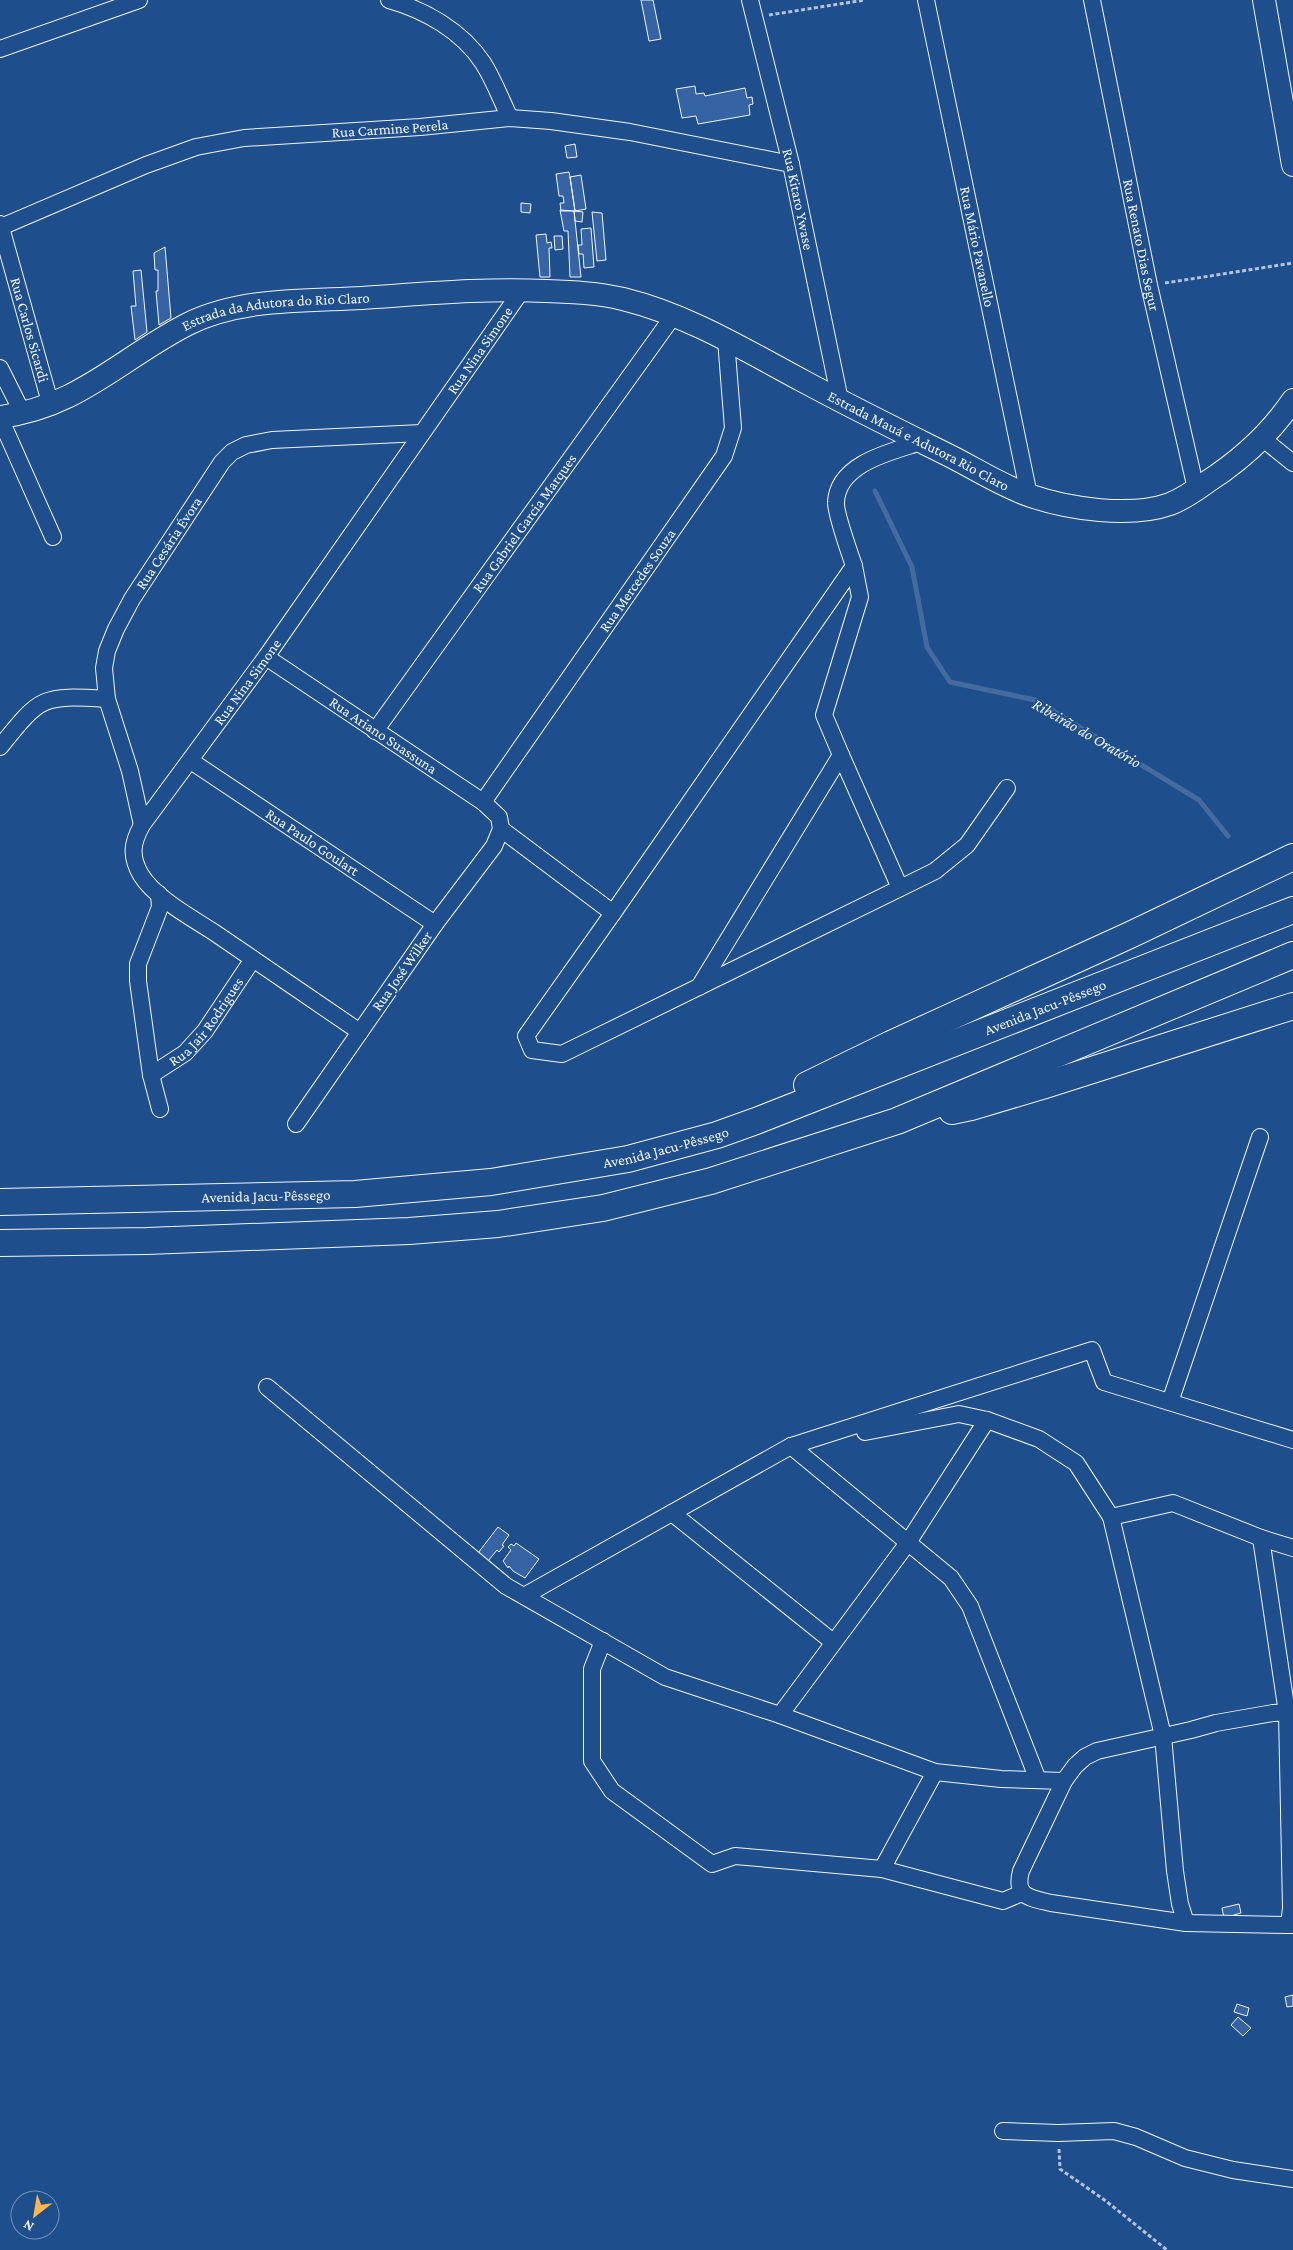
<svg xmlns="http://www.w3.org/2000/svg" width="1293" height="2250" font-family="'Crimson Pro',serif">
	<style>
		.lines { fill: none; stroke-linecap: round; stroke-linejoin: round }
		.stream { stroke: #446ba0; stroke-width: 5 }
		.building { fill: #3563a3; stroke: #f2f6ff }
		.minor-casing { stroke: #f2f6ff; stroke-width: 18 }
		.secondary-casing { stroke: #f2f6ff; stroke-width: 24 }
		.trunk-casing { stroke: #f2f6ff; stroke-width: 28 }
		.path { stroke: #b3c4dc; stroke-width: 3; stroke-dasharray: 4 2.5; stroke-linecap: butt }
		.minor { stroke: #1f4e8c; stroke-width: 16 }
		.secondary { stroke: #1f4e8c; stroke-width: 22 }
		.trunk { stroke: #1f4e8c; stroke-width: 26 }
		.labels { text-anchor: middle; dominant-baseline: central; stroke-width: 4; stroke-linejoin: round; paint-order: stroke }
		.street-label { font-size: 15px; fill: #f2f6ff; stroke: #1f4e8c }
		.water-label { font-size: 16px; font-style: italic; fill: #f2f6ff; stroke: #1f4e8c }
	</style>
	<rect width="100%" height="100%" fill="#1f4e8c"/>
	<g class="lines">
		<!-- stream -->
		<path class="stream" d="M875 491 912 567 927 647 950 682 1035 700 1199 800 1228 836"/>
	</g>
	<!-- building -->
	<path class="building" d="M641 0H653L661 39 649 41Z
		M695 86 696 94 704 93 705 96 745 88 747 98 752 97 753 104 749 105 750 115 698 124 696 116 682 118 676 89Z
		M575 144 577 157 567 158 565 146Z
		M569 172 570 177 575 211H561L560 203H564L563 196H559L556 174Z
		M581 175 586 209 575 211 570 177Z
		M521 203 531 204 530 213 521 212Z
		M560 210 574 211 581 277H570L568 231H564Z
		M574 211 583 212 582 222 575 221Z
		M592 212 602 213 606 260 597 261Z
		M591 228 594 267 584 268 583 254H579L578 245H582L581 229Z
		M546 234 547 243 551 242 552 248H549L550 277H540L536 235Z
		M554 236H562L563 249 555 250Z
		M165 247 171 318 159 325 156 291H158V270H155L154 253Z
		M141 270 147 332 135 340 131 306H136L133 271Z
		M498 1527 509 1535 502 1545 504 1546 499 1552 497 1550 488 1561 478 1553Z
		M516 1543 539 1559 525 1578 513 1571 509 1566 508 1568 503 1561 511 1550 508 1547 511 1544 514 1546Z
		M1239 1904 1241 1913 1224 1918 1222 1908Z
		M1293 1995V2006L1287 2007 1285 1997Z
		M1237 2004 1249 2008 1247 2016 1234 2012Z
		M1238 2017 1251 2028 1243 2036 1231 2025Z"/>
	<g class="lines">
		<!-- minor casing -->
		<g class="minor-casing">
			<g id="minor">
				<path d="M389 0C425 10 462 31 483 63 494 80 501 100 510 118"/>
				<path id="s1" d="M750 0 791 164 840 400"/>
				<path id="s2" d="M926 0 1029 495"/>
				<path id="s3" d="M1092 0 1149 285 1196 489"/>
				<path d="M0 49 139 0"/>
				<path id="s4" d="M0 224 51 406"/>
				<path id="s5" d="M1 227 146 165 196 147 244 138 420 127 510 118 551 121 630 132 791 164"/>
				<path d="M0 368 23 414"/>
				<path d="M0 418 53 537"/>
				<path d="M1262 438 1293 463"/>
				<path d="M854 566C850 554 835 512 836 502 838 463 891 452 921 442"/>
				<path id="s6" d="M266 657 483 802 499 817 501 829 494 846 435 924 296 1124"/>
				<path id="s7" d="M375 731 674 315"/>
				<path d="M0 747C41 696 41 695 107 699"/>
				<path id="s8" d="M191 761 435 924"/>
				<path id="s9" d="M483 802 724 456 733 428 726 340"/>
				<path id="s10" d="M142 825 130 771 107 699 104 668 107 651 116 629 132 599 222 462 232 452 246 445 272 440 422 433"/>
				<path d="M501 829 613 913 526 1036 532 1050 562 1054 935 871 967 845 1007 788"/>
				<path d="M159 894 160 907 138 964V981L151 1075 160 1109"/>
				<path d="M613 913 854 566 860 597 824 715 841 755"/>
				<path d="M699 987 841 755 900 888"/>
				<path id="s11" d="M360 1032C312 999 263 966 215 933 192 918 155 898 141 875 130 856 132 843 142 825L266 657 522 290"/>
				<path id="s12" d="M151 1075 185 1053 205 1031 253 959"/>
				<path d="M267 1387 506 1586 665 1677 780 1715 907 1544 987 1420 1039 1439 1076 1463 1111 1517 1173 1503 1261 1538 1293 1548"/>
				<path d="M1170 1402 1260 1137"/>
				<path d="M865 1432 959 1414 987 1420"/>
				<path d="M791 1446 1092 1350 1104 1382 1293 1440"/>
				<path d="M791 1446 951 1578 970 1606 1038 1780"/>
				<path d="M672 1513 833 1642"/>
				<path d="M1111 1517 1163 1736 1175 1871 1180 1904 1186 1923 1051 1903C1030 1898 1014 1897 1021 1871L1064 1781 1075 1766 1085 1757 1097 1751 1191 1730 1216 1723 1273 1713 1293 1712"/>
				<path d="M1261 1538 1287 1713 1291 1908 1289 1925H1293"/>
				<path d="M524 1596 791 1446 802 1444"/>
				<path d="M603 1641 592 1669V1761L612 1791 712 1864 735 1856 882 1869"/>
				<path d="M780 1715 935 1772 1001 1779 1064 1781"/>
				<path d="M935 1772 882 1869 1003 1901 1022 1893"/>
				<path d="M1186 1923 1289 1925"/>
				<path d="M1003 2131 1058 2133 1114 2131 1136 2137 1185 2158 1233 2170 1293 2179"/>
			</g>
		</g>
		<!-- secondary casing -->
		<g class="secondary-casing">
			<g id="secondary">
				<path d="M1264 0 1293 165"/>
				<path id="s13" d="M0 417C79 407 121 358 188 324 240 298 306 301 362 298 423 294 485 288 546 291 573 292 598 293 623 299 688 315 745 350 803 381 853 408 904 433 954 458 979 471 1004 487 1031 496 1069 509 1131 518 1170 504 1183 499 1196 490 1207 482 1241 460 1270 434 1293 400"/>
			</g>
		</g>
		<!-- trunk casing -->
		<g class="trunk-casing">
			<g id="trunk">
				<path d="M807 1085 891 1044 1130 935 1293 857"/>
				<path d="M952 1111 971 1107 1045 1085 1293 1006"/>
				<path id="s14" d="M0 1202 355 1194 491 1182 628 1159 717 1135 756 1121 1293 910"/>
				<path d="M0 1243 147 1241 409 1231 498 1224 603 1208 711 1181 897 1121 1293 955"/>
			</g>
		</g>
		<!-- path -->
		<path class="path" d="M769 15 865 0
			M1165 283 1293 263
			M1059 2149 1060 2169 1106 2201 1167 2250"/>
		<!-- minor -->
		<use href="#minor" class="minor"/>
		<!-- secondary -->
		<use href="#secondary" class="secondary"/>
		<!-- trunk -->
		<use href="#trunk" class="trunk"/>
	</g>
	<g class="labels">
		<!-- street labels -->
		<g class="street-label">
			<text stroke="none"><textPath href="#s5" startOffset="406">Rua Carmine Perela</textPath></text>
			<text stroke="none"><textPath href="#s1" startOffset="205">Rua Kitaro Ywase</textPath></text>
			<text stroke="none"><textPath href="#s3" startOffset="250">Rua Renato Dias Segur</textPath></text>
			<text stroke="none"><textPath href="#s2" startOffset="252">Rua Mário Pavanello</textPath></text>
			<text stroke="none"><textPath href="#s13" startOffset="301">Estrada da Adutora do Rio Claro</textPath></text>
			<text stroke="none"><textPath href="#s4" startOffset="110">Rua Carlos Sicardi</textPath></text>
			<text stroke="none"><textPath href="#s11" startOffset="906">Rua Nina Simone</textPath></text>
			<text stroke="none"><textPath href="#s13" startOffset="979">Estrada Mauá e Adutora Rio Claro</textPath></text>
			<text stroke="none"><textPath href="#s7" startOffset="256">Rua Gabriel Garcia Marques</textPath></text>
			<text stroke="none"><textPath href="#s10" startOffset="304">Rua Cesária Évora</textPath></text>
			<text stroke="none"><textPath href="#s9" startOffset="270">Rua Mercedes Souza</textPath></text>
			<text stroke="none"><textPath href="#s11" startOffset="501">Rua Nina Simone</textPath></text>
			<text stroke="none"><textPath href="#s6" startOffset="141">Rua Ariano Suassuna</textPath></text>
			<text stroke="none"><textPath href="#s8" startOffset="146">Rua Paulo Goulart</textPath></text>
			<text transform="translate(402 971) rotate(-55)">Rua José Wilker</text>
			<text stroke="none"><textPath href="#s14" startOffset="1075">Avenida Jacu-Pêssego</textPath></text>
			<text stroke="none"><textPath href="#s12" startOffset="78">Rua Jair Rodrigues</textPath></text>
			<text stroke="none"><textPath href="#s14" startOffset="670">Avenida Jacu-Pêssego</textPath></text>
			<text stroke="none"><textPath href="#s14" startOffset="266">Avenida Jacu-Pêssego</textPath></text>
		</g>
		<!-- water labels -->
		<g class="water-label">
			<text transform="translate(1087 733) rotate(30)">Ribeirão do Oratório</text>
		</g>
	</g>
	<!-- north arrow -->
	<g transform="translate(35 2215) rotate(211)"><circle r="24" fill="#1f4e8c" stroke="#7391ba"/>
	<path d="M0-4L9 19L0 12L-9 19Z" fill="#ffb74d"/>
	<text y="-8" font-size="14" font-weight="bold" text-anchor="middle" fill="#f2f6ff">N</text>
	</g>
</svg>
